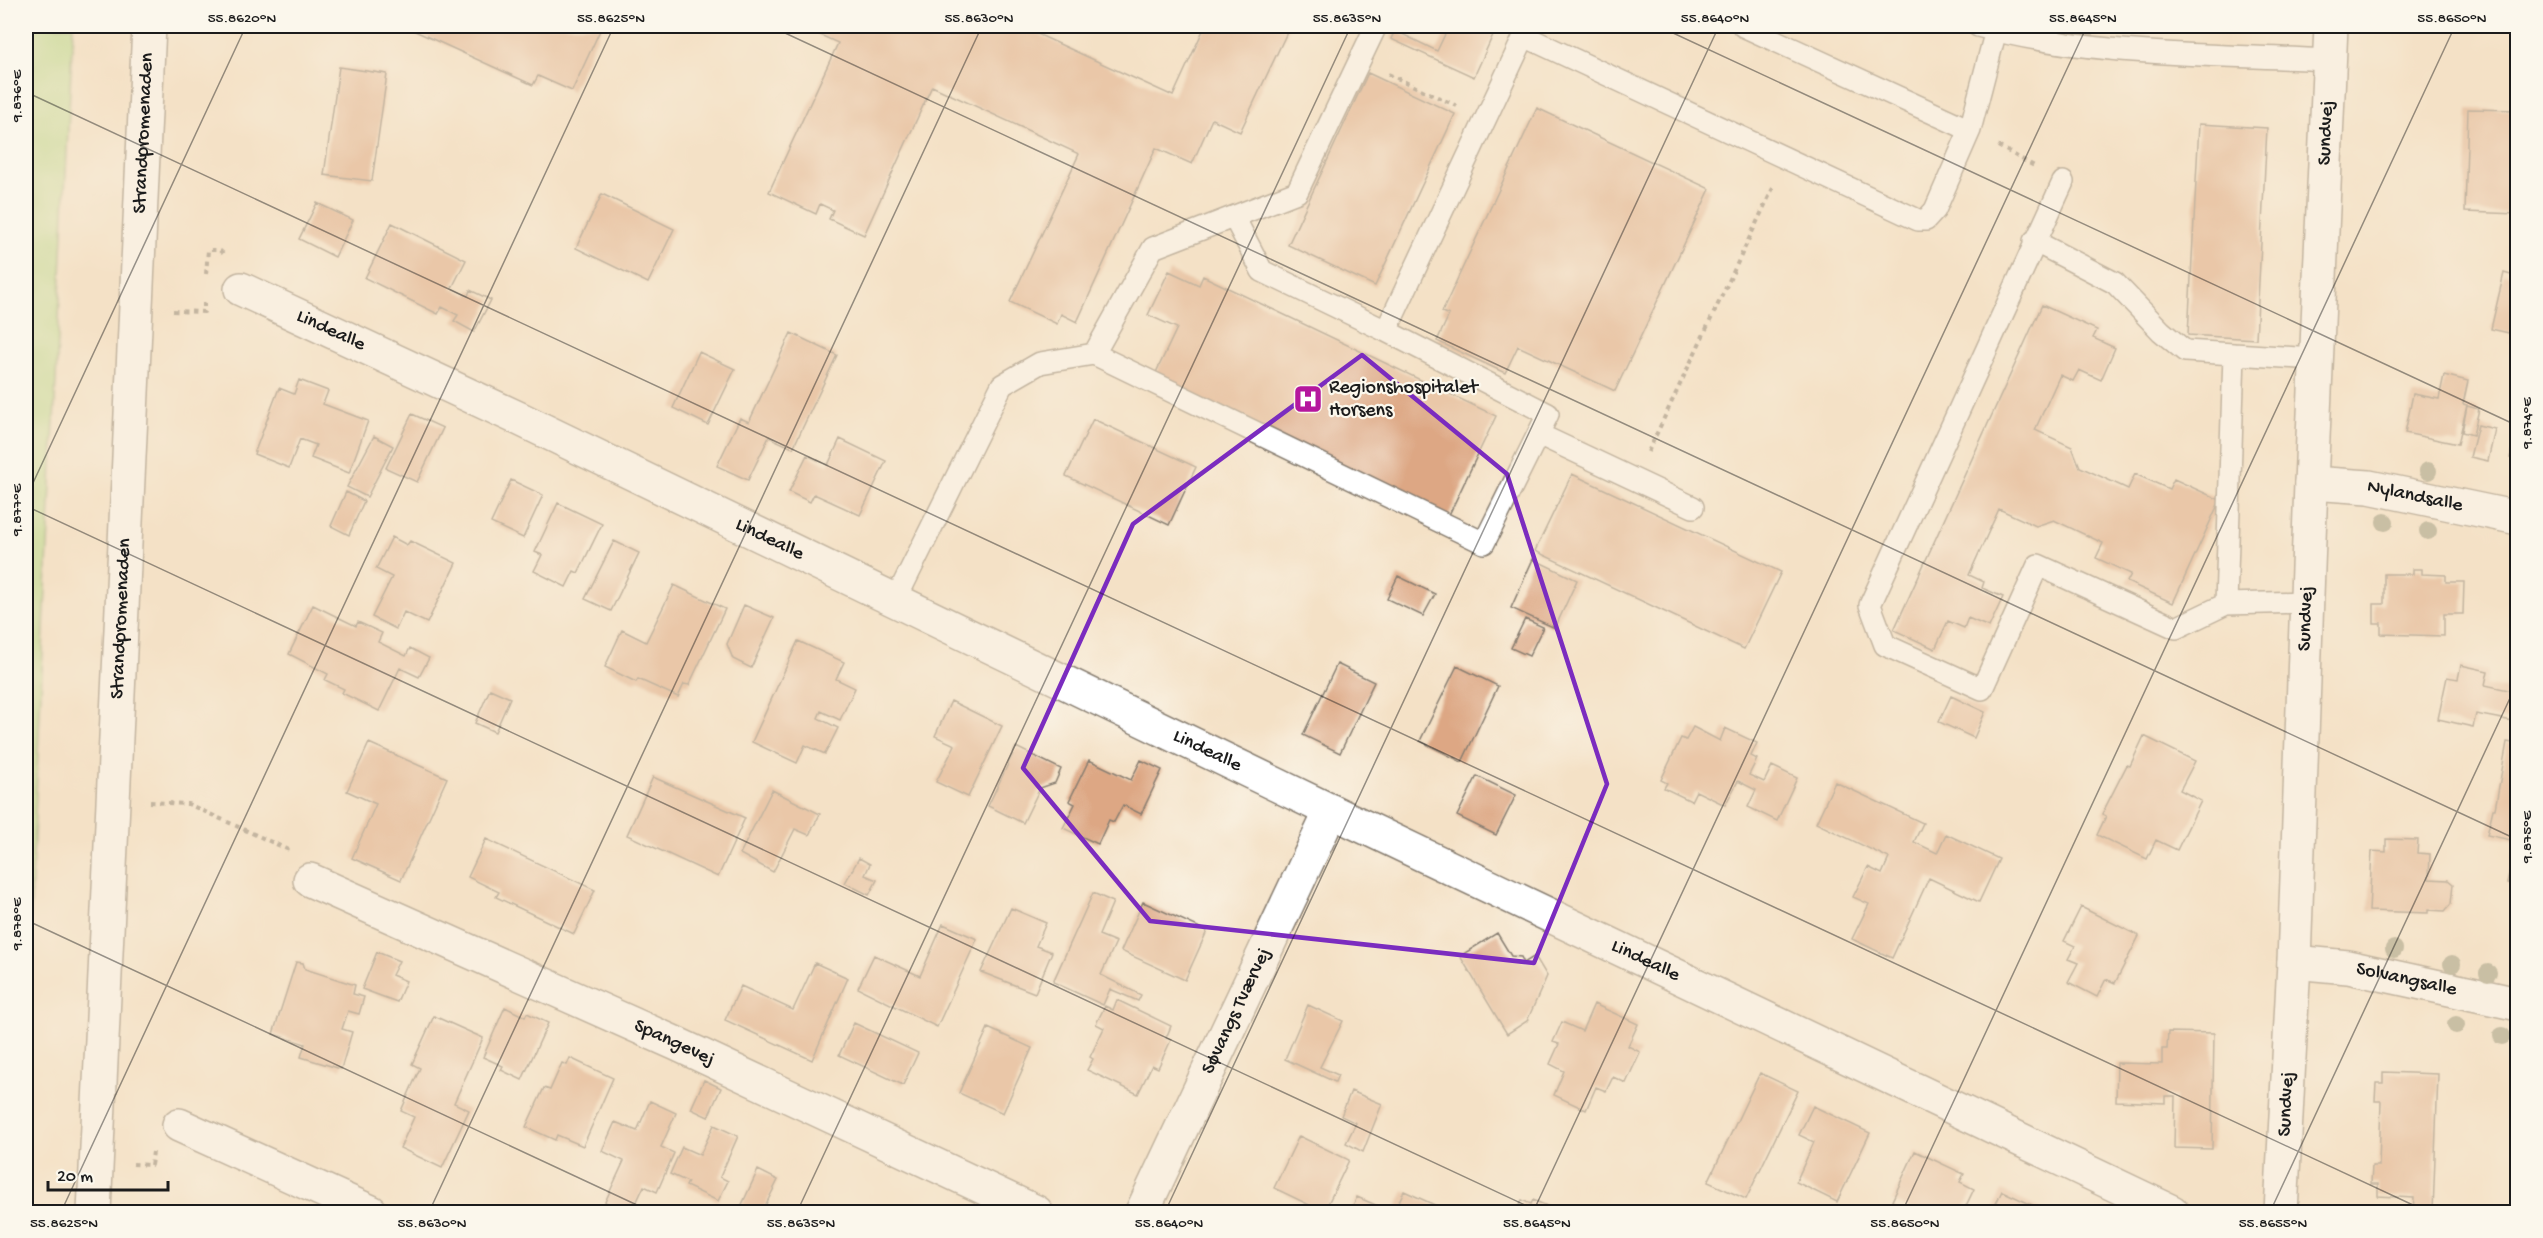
<svg xmlns="http://www.w3.org/2000/svg" width="2543" height="1238" font-family="'Gochi Hand',sans-serif">
	<style>
		.green { fill: #b0da85; stroke: #667b50; stroke-width: 1.5 }
		.building { fill: #dda784 }
		.lines { fill: none; stroke-linecap: round; stroke-linejoin: round }
		.service-casing { stroke: #887e71; stroke-width: 24 }
		.minor-casing { stroke: #887e71; stroke-width: 36 }
		.tertiary-casing { stroke: #887e71; stroke-width: 36 }
		.path { stroke: #887e71; stroke-width: 4; stroke-dasharray: 4.5 4.5; stroke-linecap: butt }
		.service { stroke: #fff; stroke-width: 21 }
		.minor { stroke: #fff; stroke-width: 33 }
		.tertiary { stroke: #fff; stroke-width: 33 }
		.tree { fill: #95947a }
		.marked { fill: none; stroke: #7b2cbf; stroke-width: 4.5; stroke-linejoin: round }
		.ticks { fill: none; stroke: #1c1c1c; stroke-width: 1.5; stroke-opacity: 0.45 }
		.labels { text-anchor: middle; dominant-baseline: central; stroke-width: 4.5; stroke-linejoin: round; paint-order: stroke }
		.street-label { font-size: 20px; fill: #1c1c1c; stroke: #fbf7ec }
		.poi-label { font-size: 20px; fill: #1c1c1c; stroke: #fbf7ec; text-anchor: start }
		.neatline { fill: none; stroke: #1c1c1c; stroke-width: 2 }
		.ticks-label { font-size: 15px; text-anchor: middle; fill: #1c1c1c }
	</style>
	<rect width="100%" height="100%" fill="#fbf7ec"/>
	<filter id="ink" filterUnits="userSpaceOnUse"><feTurbulence type="fractalNoise" baseFrequency=".0167" numOctaves="2"/><feDisplacementMap in="SourceGraphic" scale="12" xChannelSelector="R" yChannelSelector="G"/><feConvolveMatrix kernelMatrix="1 2 1 2 8 2 1 2 1" color-interpolation-filters="sRGB"/></filter>
	<filter id="wash" filterUnits="userSpaceOnUse"><feTurbulence type="fractalNoise" baseFrequency=".008" numOctaves="4" result="noise"/><feDisplacementMap in="SourceGraphic" scale="24" xChannelSelector="R" yChannelSelector="G"/><feGaussianBlur stdDeviation="1.35" result="paint"/><feColorMatrix in="noise" values="0 0 0 0 0 0 0 0 0 0 0 0 0 0 0 0 0 1.4 0 .05"/><feComposite in="paint" operator="in"/></filter>
	<g filter="url(#wash)">
		<rect width="100%" height="100%" fill="#f4e1c6"/>
		<!-- green -->
		<path class="green" d="M26 26H73L26 1004Z"/>
		<g id="blocks">
			<!-- building -->
			<path class="building" d="M404 26H602L572 91 538 76 533 85Z
				M801 26H1020L1173 96 1205 26H1290L1240 132 1212 119 1192 164 1156 148 1077 322 1061 314 1057 324 1010 302 1079 154 932 86 864 235 829 219 833 210 820 204 816 214 769 192 838 43Z
				M1397 26H1406L1402 34 1437 51 1449 26H1497L1474 77 1391 39Z
				M339 67 387 74 372 181 324 175Z
				M1368 73 1455 114 1375 286 1288 245Z
				M1537 108 1710 189 1615 391 1518 346 1505 373 1437 341 1449 315 1442 312Z
				M2468 109 2518 110V214L2465 212Z
				M2199 124 2267 128 2256 339 2188 335Z
				M602 194 674 229 648 283 576 248Z
				M317 203 353 220 335 257 299 239Z
				M392 223 466 260 452 288 468 296 470 290 491 300 474 332 454 321 458 315 442 307 438 314 365 278Z
				M1169 271 1199 285 1203 276 1496 416 1447 519 1153 379 1177 328 1148 315Z
				M2504 273 2518 277V335L2491 329Z
				M2042 305 2097 330 2093 338 2115 348 2101 380 2079 370 2073 381 2060 375 2035 430 2072 447 2080 467 2128 489 2135 474 2169 489 2174 479 2220 500 2173 603 2127 582 2131 574 2096 558 2103 543 2054 520 2036 526 1999 509 1969 575 1984 582 1982 588 2003 597 1989 627 1968 618 1964 628 1948 621 1935 649 1894 630Z
				M791 333 837 355 793 448 769 437 748 480 717 466 740 418 749 422Z
				M699 352 735 369 708 425 673 408Z
				M2444 375 2468 381 2463 404 2467 405 2458 444 2405 433 2413 394 2439 399Z
				M299 380 328 391 323 404 368 421 349 473 311 458 316 445 300 439 289 468 254 454 279 388 294 394Z
				M2467 406 2479 409 2473 435 2462 432Z
				M412 414 443 428 417 482 386 468Z
				M1093 419 1196 467 1169 525 1066 476Z
				M2478 425 2495 429 2488 461 2470 457Z
				M2516 428H2518V459L2510 458Z
				M374 436 393 446 367 497 347 487Z
				M840 439 886 461 860 515 814 494 810 502 789 492 807 455 828 465Z
				M1572 474 1781 572 1744 649 1535 551Z
				M511 480 543 495 523 538 491 523Z
				M346 492 364 501 349 535 331 526Z
				M558 503 602 524 578 573 574 571 566 587 534 571 542 555 535 552Z
				M392 537 407 545 410 541 456 563 427 623 404 612 396 629 372 617 392 577 376 569Z
				M614 541 639 553 611 611 585 599Z
				M1533 559 1577 580 1555 628 1511 608Z
				M2413 569H2422V574L2446 575V582H2464L2463 614H2444V636L2381 634V623H2374V604H2384V574H2413Z
				M1398 576 1435 594 1423 616 1387 599Z
				M674 585 725 609 689 685 684 684 678 697 638 679 636 682 605 667 622 630 646 642Z
				M313 605 356 626 358 622 382 633 378 642 406 656 410 648 429 658 419 677 400 668 379 711 342 693 344 689 325 680 328 674 289 654Z
				M744 605 774 618 751 668 733 659 727 644Z
				M1525 619 1543 627 1529 656 1511 648Z
				M798 641 844 662 836 679 855 688 840 720 821 711 818 718 838 728 825 754 805 745 797 763 752 742Z
				M1337 664 1374 682 1340 753 1303 735Z
				M2461 665 2488 671 2485 685 2518 692V722L2476 714 2473 727 2438 719 2447 677 2458 679Z
				M1457 666 1498 686 1462 762 1420 741Z
				M490 689 510 698 495 732 475 723Z
				M1951 696 1985 712 1974 738 1939 722Z
				M951 701 1002 726 968 797 936 782 955 745 935 736Z
				M1693 727 1720 741 1725 728 1757 743 1751 756 1757 759 1749 775 1764 782 1772 766 1797 778 1777 821 1748 807 1756 790 1738 781 1725 805 1696 791 1691 801 1664 788 1667 783 1661 780 1681 738 1686 740Z
				M2144 736 2195 761 2180 790 2201 801 2177 850 2156 840 2147 859 2097 835 2106 816 2102 814 2127 765 2130 766Z
				M2507 742 2518 744V886L2507 883 2516 841 2487 835 2493 809H2495Z
				M369 743 447 778 401 880 352 858 376 804 347 791Z
				M1016 747 1061 769 1055 783 1040 788 1023 823 988 806Z
				M1089 760 1131 780 1141 760 1162 770 1141 814 1123 805 1114 822 1109 820 1098 844 1063 828 1075 804 1069 801Z
				M1477 776 1516 795 1496 835 1457 816Z
				M653 777 745 818 718 877 627 835Z
				M1835 782 1923 823 1914 842 1937 853 1946 834 1999 859 1979 902 1929 878 1892 958 1852 939 1869 904 1853 897 1868 867 1882 874 1889 858 1816 823Z
				M772 790 820 814 809 835 795 829 773 872 740 854Z
				M486 839 595 890 574 934 496 897 499 892 468 877Z
				M2386 839 2418 840 2417 853 2430 854 2429 879 2448 880 2453 884 2451 904 2445 911 2428 910V913L2369 911 2372 851 2386 852Z
				M859 858 870 864 865 875 877 880 869 895 845 883Z
				M1093 893 1113 902 1099 935 1116 942 1101 975 1141 995 1138 1001 1110 989 1103 1005 1053 982Z
				M1143 902 1207 931 1185 980 1121 951Z
				M2081 907 2139 936 2115 983 2106 979 2097 997 2068 982 2078 963 2068 959 2075 946 2064 941Z
				M1011 908 1046 923 1036 946 1052 952 1035 993 981 972Z
				M943 924 977 939 937 1027 858 988 874 955 920 976Z
				M1497 933 1511 956 1521 957 1524 963 1535 956 1547 976 1527 1021 1507 1034 1460 956Z
				M377 952 399 961 392 975 406 981 397 1002 362 989Z
				M296 962 303 963 305 969 355 985 353 994 364 997 359 1014 348 1011 342 1029 352 1032 341 1069 301 1057 305 1044 273 1034Z
				M815 963 848 978 812 1060 725 1020 741 986 793 1010Z
				M1117 1000 1171 1026 1166 1038 1171 1040 1158 1068 1152 1065 1138 1094 1087 1070 1093 1059 1090 1057 1104 1028 1096 1024 1105 1006 1113 1010Z
				M1594 1004 1638 1024 1628 1046 1640 1052 1626 1083 1613 1077 1606 1091 1596 1087 1586 1110 1554 1095 1564 1071 1550 1064 1559 1044 1553 1042 1562 1022 1582 1031Z
				M1308 1005 1343 1021 1320 1067 1338 1075 1335 1082 1285 1059Z
				M505 1007 525 1017 527 1013 548 1023 522 1080 501 1070 503 1066 483 1057Z
				M434 1016 483 1038 454 1103 469 1110 442 1168 400 1148 414 1117 401 1111 420 1068 412 1064Z
				M854 1023 918 1053 903 1085 839 1055Z
				M988 1028 1032 1048 1003 1113 959 1093Z
				M2168 1032 2214 1033 2212 1149 2174 1148 2175 1096H2165V1103L2116 1101 2117 1063 2162 1064V1049H2167Z
				M570 1058 613 1078 583 1146 557 1135 555 1140 526 1127 544 1088 550 1090 562 1063 567 1065Z
				M2383 1072 2438 1074 2433 1212H2413L2414 1198 2378 1196V1184H2371L2372 1166H2379L2381 1101H2375L2376 1083H2383Z
				M1760 1073 1798 1091 1746 1199 1708 1182Z
				M704 1080 721 1088 708 1117 691 1109Z
				M1351 1091 1382 1104 1363 1152 1346 1143 1356 1123 1341 1116Z
				M650 1101 676 1113 661 1147 674 1153 657 1192 644 1186 632 1212H628L605 1202 624 1161 602 1151 615 1122 637 1131Z
				M1813 1106 1870 1133 1837 1202 1796 1182 1814 1142 1799 1135Z
				M714 1125 738 1136 720 1177 728 1181 718 1201 686 1186 688 1182 670 1174 682 1147 700 1155Z
				M1299 1136 1349 1160 1324 1212 1274 1188Z
				M1915 1151 1964 1174 1960 1182 1974 1189 1963 1212H1916L1892 1201Z
				M758 1170 778 1180 762 1212H744L739 1211Z
				M1404 1191 1450 1212H1394Z
				M2002 1191 2047 1212H1992Z
				M1357 1197 1392 1212H1350Z
				M1522 1200 1531 1204 1533 1200 1561 1212H1516Z"/>
		</g>
	</g>
	<g filter="url(#ink)">
		<use href="#blocks" fill-opacity="0" stroke="#887e71" stroke-width="1.5"/>
		<g class="lines">
			<!-- service casing -->
			<g class="service-casing">
				<path id="service" d="M1743 26 1970 130
					M1978 26C2091 57 2213 54 2329 60
					M1524 36 1918 220H1926L1935 210 1970 130 1996 30
					M2063 182 1870 605 1885 645 1982 689 2038 565 2176 628 2226 604 2234 354
					M2034 241 2115 283 2161 331 2185 351 2316 359
					M1386 331 1529 26
					M1094 354 1153 248 1297 192 1376 26
					M1538 434 1693 507
					M895 601 1002 385 1040 363 1094 354 1484 543 1548 414 1386 331 1262 271 1234 217
					M2226 604 2307 602"/>
			</g>
			<!-- minor casing -->
			<g class="minor-casing">
				<g id="minor">
					<path id="s1" d="M241 289 520 419 1331 811 2172 1212"/>
					<path id="s2" d="M2311 483 2369 487 2518 518"/>
					<path id="s3" d="M310 880 677 1044 1036 1212"/>
					<path id="s4" d="M2294 962 2348 967 2518 1004"/>
					<path d="M179 1125 371 1212"/>
					<path id="s5" d="M1142 1212 1331 811"/>
				</g>
			</g>
			<!-- tertiary casing -->
			<g class="tertiary-casing">
				<g id="tertiary">
					<path id="s6" d="M94 1212 149 26"/>
					<path id="s7" d="M2281 1212 2294 962 2311 483 2331 26"/>
				</g>
			</g>
			<!-- path -->
			<path class="path" d="M1388 74 1457 106
				M1998 146 2036 167
				M206 274 208 250H219L226 256
				M173 311 204 312V300
				M1648 452 1773 188
				M150 802 188 804 289 850
				M133 1164 151 1165 153 1152"/>
			<!-- service -->
			<use href="#service" class="service"/>
			<!-- minor -->
			<use href="#minor" class="minor"/>
			<!-- tertiary -->
			<use href="#tertiary" class="tertiary"/>
		</g>
		<!-- trees -->
		<g class="tree">
			<circle cx="2428" cy="471" r="9"/>
			<circle cx="2385" cy="522" r="9"/>
			<circle cx="2428" cy="531" r="9"/>
			<circle cx="2394" cy="949" r="9"/>
			<circle cx="2452" cy="964" r="9"/>
			<circle cx="2488" cy="973" r="9"/>
			<circle cx="2456" cy="1025" r="9"/>
			<circle cx="2502" cy="1036" r="9"/>
		</g>
	</g>
	<!-- marked area -->
	<path d="M0 0H2543V1238H0ZM1362 355 1507 474 1607 784 1534 963 1150 921 1023 768 1133 524Z" fill="#f4e1c6" fill-opacity=".55" fill-rule="evenodd"/>
	<path class="marked" d="M1362 355 1507 474 1607 784 1534 963 1150 921 1023 768 1133 524Z"/>
	<!-- ticks -->
	<path class="ticks" d="M770 26 2518 840M1658 26 2518 426M26 92 2428 1212M26 498 246 26M26 506 1540 1212M26 920 652 1212M61 1212 614 26M429 1212 982 26M797 1212 1351 26M1165 1212 1719 26M1533 1212 2087 26M1902 1212 2455 26M2270 1212 2518 681"/>
	<!-- icons -->
	<defs>
		<g id="hospital-square" transform="scale(1.5)"><rect x="-9" y="-9" width="18" height="18" rx="4" fill="#b5179e" stroke="#fbf7ec"/><path d="M-5-5h3v3.5h4V-5h3V5h-3V1.5h-4V5h-3Z" fill="#fff"/></g>
	</defs>
	<g fill-rule="evenodd">
		<use href="#hospital-square" x="1308" y="399"/>
	</g>
	<g class="labels">
		<!-- street labels -->
		<g class="street-label">
			<text stroke="none"><textPath href="#s7" startOffset="1080">Sundvej</textPath></text>
			<text stroke="none"><textPath href="#s6" startOffset="1080">Strandpromenaden</textPath></text>
			<text stroke="none"><textPath href="#s1" startOffset="99">Lindealle</textPath></text>
			<text stroke="none"><textPath href="#s2" startOffset="105">Nylandsalle</textPath></text>
			<text stroke="none"><textPath href="#s1" startOffset="585">Lindealle</textPath></text>
			<text stroke="none"><textPath href="#s6" startOffset="594">Strandpromenaden</textPath></text>
			<text stroke="none"><textPath href="#s7" startOffset="594">Sundvej</textPath></text>
			<text stroke="none"><textPath href="#s1" startOffset="1071">Lindealle</textPath></text>
			<text stroke="none"><textPath href="#s1" startOffset="1557">Lindealle</textPath></text>
			<text stroke="none"><textPath href="#s4" startOffset="114">Solvangsalle</textPath></text>
			<text stroke="none"><textPath href="#s5" startOffset="222">Søvangs Tværvej</textPath></text>
			<text stroke="none"><textPath href="#s3" startOffset="399">Spangevej</textPath></text>
			<text stroke="none"><textPath href="#s7" startOffset="108">Sundvej</textPath></text>
		</g>
		<!-- poi labels -->
		<g class="poi-label">
			<text x="1329" y="388">Regionshospitalet<tspan x="1329" dy="23">Horsens</tspan></text>
		</g>
	</g>
	<!-- margin -->
	<rect width="2543" height="1238" fill="none" stroke="#fbf7ec" stroke-width="66"/>
	<!-- scale -->
	<path d="M48 1181v9h120v-9" fill="none" stroke="#1c1c1c" stroke-width="3"/>
	<text x="57" y="1181" font-size="18" fill="#1c1c1c" stroke="#fbf7ec" stroke-width="4.5" paint-order="stroke">20 m</text>
	<rect x="33" y="33" width="2477" height="1172" class="neatline"/>
	<g class="ticks-label">
		<text x="242" y="22">55.8620°N</text>
		<text x="611" y="22">55.8625°N</text>
		<text x="979" y="22">55.8630°N</text>
		<text x="1347" y="22">55.8635°N</text>
		<text x="1715" y="22">55.8640°N</text>
		<text x="2083" y="22">55.8645°N</text>
		<text x="2452" y="22">55.8650°N</text>
		<text transform="translate(16 96) rotate(-90)" y="5">9.876°E</text>
		<text transform="translate(2526 423) rotate(-90)" y="5">9.874°E</text>
		<text transform="translate(16 510) rotate(-90)" y="5">9.877°E</text>
		<text transform="translate(2526 837) rotate(-90)" y="5">9.875°E</text>
		<text transform="translate(16 924) rotate(-90)" y="5">9.878°E</text>
		<text x="64" y="1227">55.8625°N</text>
		<text x="432" y="1227">55.8630°N</text>
		<text x="801" y="1227">55.8635°N</text>
		<text x="1169" y="1227">55.8640°N</text>
		<text x="1537" y="1227">55.8645°N</text>
		<text x="1905" y="1227">55.8650°N</text>
		<text x="2273" y="1227">55.8655°N</text>
	</g>
</svg>
